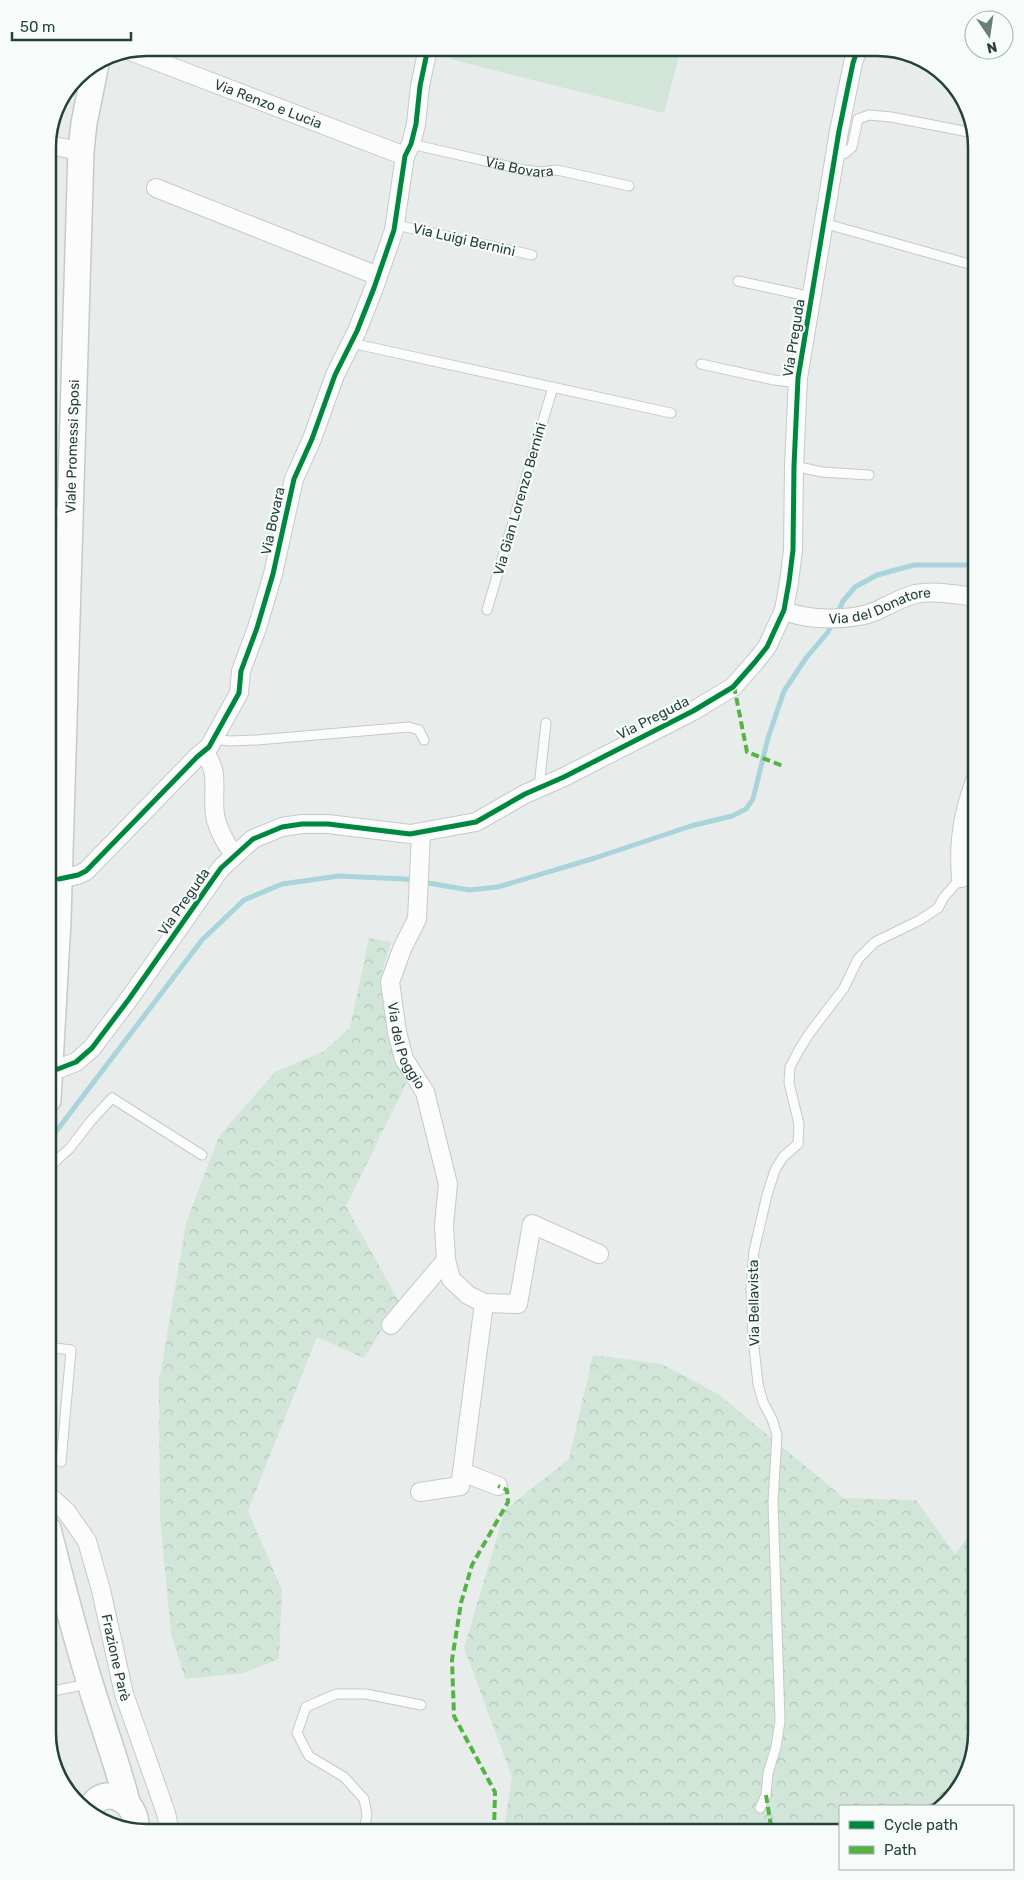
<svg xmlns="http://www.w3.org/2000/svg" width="1024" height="1880" font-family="Rubik,sans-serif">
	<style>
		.grass { fill: #d1e6d8 }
		.forest { fill: url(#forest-crowns) }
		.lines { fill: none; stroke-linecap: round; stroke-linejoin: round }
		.stream { stroke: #a9d4db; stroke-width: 5 }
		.service-casing { stroke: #c5cac8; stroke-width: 11 }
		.minor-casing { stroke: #c5cac8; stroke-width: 20 }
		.secondary-casing { stroke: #c3cbc8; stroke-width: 28 }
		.service { stroke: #fcfcfc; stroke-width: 9 }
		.minor { stroke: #fcfcfc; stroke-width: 18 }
		.secondary { stroke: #fcfcfc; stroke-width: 25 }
		.quiet { stroke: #55b346; stroke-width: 4; stroke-dasharray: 8 4; stroke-linecap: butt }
		.cycleway-casing { stroke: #f7fbf9; stroke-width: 8 }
		.cycleway { stroke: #00873e; stroke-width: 5 }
		.labels { text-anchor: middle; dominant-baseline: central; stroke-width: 4.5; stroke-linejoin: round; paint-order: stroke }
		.street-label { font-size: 14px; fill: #24423a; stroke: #f7fbf9 }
		.rim { fill: none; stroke: #24423a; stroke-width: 2.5 }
	</style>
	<defs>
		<pattern id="forest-crowns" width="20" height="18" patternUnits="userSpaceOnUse" patternTransform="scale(1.25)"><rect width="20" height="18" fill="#d1e6d8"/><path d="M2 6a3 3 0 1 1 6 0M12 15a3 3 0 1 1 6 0" fill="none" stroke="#b3c6ba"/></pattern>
	</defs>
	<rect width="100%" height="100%" fill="#e8edeb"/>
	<!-- grass -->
	<path class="grass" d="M453 48H681L664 113 450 59Z"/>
	<!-- forest -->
	<path class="forest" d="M369 938 391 942 381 975 388 1038 406 1084 346 1206 399 1302 364 1358 317 1337 248 1511 282 1590 279 1659 243 1673 185 1679 171 1633 160 1517 159 1382 186 1223 219 1136 275 1072 324 1051 350 1028Z
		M593 1355 662 1364 718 1394 844 1498 916 1500 955 1554 976 1525V1733L960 1788 938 1806H840V1832H503L512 1777 464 1648 505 1510 569 1459Z"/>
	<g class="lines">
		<!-- stream -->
		<path class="stream" d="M837 615 843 601 855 587 877 575 914 565H976
			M48 1142 202 940 244 900 282 884 339 876 405 879 469 890 498 887 595 858 691 826 732 816 746 809 753 799 768 738 784 691 806 658 828 632 833 622"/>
		<!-- service casing -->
		<g class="service-casing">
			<g id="service">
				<path id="s1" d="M411 144 525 170 541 172 557 170 629 186"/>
				<path d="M835 154H844L852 147 858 119 869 115 891 117 974 133"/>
				<path d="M823 223 976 266"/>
				<path d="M396 225 532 255"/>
				<path d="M738 281 812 297"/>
				<path d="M351 343 671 413"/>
				<path d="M701 364 774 380 798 383"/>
				<path d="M794 466 822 472 869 475"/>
				<path d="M48 513 67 514"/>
				<path d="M487 610 553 387"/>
				<path d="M213 739 230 741 257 740 409 727 419 730 424 740"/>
				<path d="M539 787 546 723"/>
				<path d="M48 1168 70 1148 90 1122 112 1098 202 1155"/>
				<path d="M48 1347 71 1350 61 1462"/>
				<path d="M48 1692 88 1684"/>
				<path d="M760 1808 766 1795 768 1773 776 1747 780 1721 773 1502 777 1435 772 1419 763 1402 758 1384 753 1338 751 1289 754 1251 767 1195 775 1170 783 1157 798 1144 799 1124 789 1083 790 1067 799 1050 809 1034 844 988 858 959 875 942 920 920 938 908 944 897 961 878"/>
				<path d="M364 1832 367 1815 364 1799 344 1777 309 1756 297 1733 306 1707 336 1694H366L421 1705"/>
			</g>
		</g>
		<!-- minor casing -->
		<g class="minor-casing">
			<g id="minor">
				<path id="s2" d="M130 51 405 156"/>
				<path d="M48 145 81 151"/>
				<path d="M156 188 378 276"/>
				<path id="s3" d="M784 610C806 621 853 621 876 611 889 605 901 598 915 594 934 590 957 595 976 597"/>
				<path d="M204 753C222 772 210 796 216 820 220 834 226 844 234 855"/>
				<path id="s4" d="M421 833 417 919 402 949 390 982 397 1032 404 1059 425 1092 448 1184 444 1225 446 1260 451 1279 468 1295 484 1303 518 1304 532 1224 599 1254"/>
				<path d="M976 871 961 878C958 841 963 812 976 778"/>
				<path d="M59 879 78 875 86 871 197 757 209 747 239 693 241 671 257 628 273 574 294 479 312 439 335 375 357 331 374 288 394 230 405 156 411 144 416 124 420 86 428 48"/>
				<path d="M49 1070 58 1069 76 1062 92 1048 129 999 221 868 253 839 282 827 302 824H328L410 834 476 822 525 794 564 777 693 711 733 687 755 662 767 647 784 610 789 582 793 550 794 466 798 378 839 131 853 63 858 48"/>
				<path d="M484 1303 462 1472 498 1486"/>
				<path d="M391 1325 446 1260"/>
				<path d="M420 1492 460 1486 462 1472"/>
				<path id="s5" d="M48 1495 66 1511 87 1541 101 1590 124 1694 166 1813 170 1832"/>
			</g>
		</g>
		<!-- secondary casing -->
		<g class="secondary-casing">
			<g id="secondary">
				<path id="s6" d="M48 1100 58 920 81 151 84 123 96 64"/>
				<path d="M48 1529C61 1580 74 1632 90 1683 102 1723 117 1762 127 1802"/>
				<path d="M88 1811C90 1808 93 1804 96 1801 109 1789 129 1800 134 1815 136 1820 136 1826 137 1831"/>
			</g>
		</g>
		<!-- service -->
		<use href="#service" class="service"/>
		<!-- minor -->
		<use href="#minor" class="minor"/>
		<!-- secondary -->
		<use href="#secondary" class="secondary"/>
		<!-- quiet -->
		<path class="quiet" d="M734 686 747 752 783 766
			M766 1795 772 1832
			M494 1832 495 1792 454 1716 452 1660 461 1603 472 1565 508 1502 507 1490 498 1486"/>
		<!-- cycleway casing -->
		<g class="cycleway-casing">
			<path id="cycleway" d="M59 879 78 875 86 871 197 757 209 747 239 693 241 671 257 628 273 574 294 479 312 439 335 375 357 331 374 288 394 230 405 156 411 144 416 124 420 86 428 48
				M49 1070 58 1069 76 1062 92 1048 129 999 221 868 253 839 282 827 302 824H328L410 834 476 822 525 794 564 777 693 711 733 687 755 662 767 647 784 610 789 582 793 550 794 466 798 378 839 131 853 63 858 48"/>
		</g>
		<!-- cycleway -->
		<use href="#cycleway" class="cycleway"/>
	</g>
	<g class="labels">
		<!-- street labels -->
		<g class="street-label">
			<text stroke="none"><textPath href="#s2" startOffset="148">Via Renzo e Lucia</textPath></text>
			<text stroke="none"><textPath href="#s1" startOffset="111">Via Bovara</textPath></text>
			<text transform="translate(464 240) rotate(13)">Via Luigi Bernini</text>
			<text transform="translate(794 338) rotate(-81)">Via Preguda</text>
			<text stroke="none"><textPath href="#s6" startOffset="654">Viale Promessi Sposi</textPath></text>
			<text transform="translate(520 499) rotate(-74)">Via Gian Lorenzo Bernini</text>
			<text transform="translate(273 521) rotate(-78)">Via Bovara</text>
			<text stroke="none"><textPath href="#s3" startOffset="99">Via del Donatore</textPath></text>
			<text transform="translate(653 718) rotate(-27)">Via Preguda</text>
			<text transform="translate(184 902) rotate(-55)">Via Preguda</text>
			<text stroke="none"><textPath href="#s4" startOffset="221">Via del Poggio</textPath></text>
			<text transform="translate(754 1303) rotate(-91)">Via Bellavista</text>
			<text stroke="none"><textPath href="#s5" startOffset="181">Frazione Parè</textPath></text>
		</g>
	</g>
	<!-- crop -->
	<path d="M0 0H1024V1880H0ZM147 56H877A91 91 0 0 1 968 147V1733A91 91 0 0 1 877 1824H147A91 91 0 0 1 56 1733V147A91 91 0 0 1 147 56Z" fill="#f7fbf9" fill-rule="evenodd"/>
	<path class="rim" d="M147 56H877A91 91 0 0 1 968 147V1733A91 91 0 0 1 877 1824H147A91 91 0 0 1 56 1733V147A91 91 0 0 1 147 56Z"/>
	<!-- legend -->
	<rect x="839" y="1805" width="175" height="65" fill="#f7fbf9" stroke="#a3b1ad"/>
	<rect x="849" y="1821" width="25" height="8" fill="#00873e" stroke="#a3b1ad"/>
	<text x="884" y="1830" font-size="15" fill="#24423a">Cycle path</text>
	<rect x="849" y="1846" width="25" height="8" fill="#55b346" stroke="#a3b1ad"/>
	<text x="884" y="1855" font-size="15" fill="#24423a">Path</text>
	<!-- north arrow -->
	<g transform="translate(989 35) rotate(167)"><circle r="24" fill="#f7fbf9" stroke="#a3b1ad"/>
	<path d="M0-4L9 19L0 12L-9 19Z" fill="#697e78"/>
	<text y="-8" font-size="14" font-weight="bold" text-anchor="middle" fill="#24423a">N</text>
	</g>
	<!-- scale -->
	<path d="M12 32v8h119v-8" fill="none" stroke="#24423a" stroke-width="2.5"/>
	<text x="20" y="32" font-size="15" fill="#24423a" stroke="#f7fbf9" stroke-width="4" paint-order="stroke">50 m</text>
</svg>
